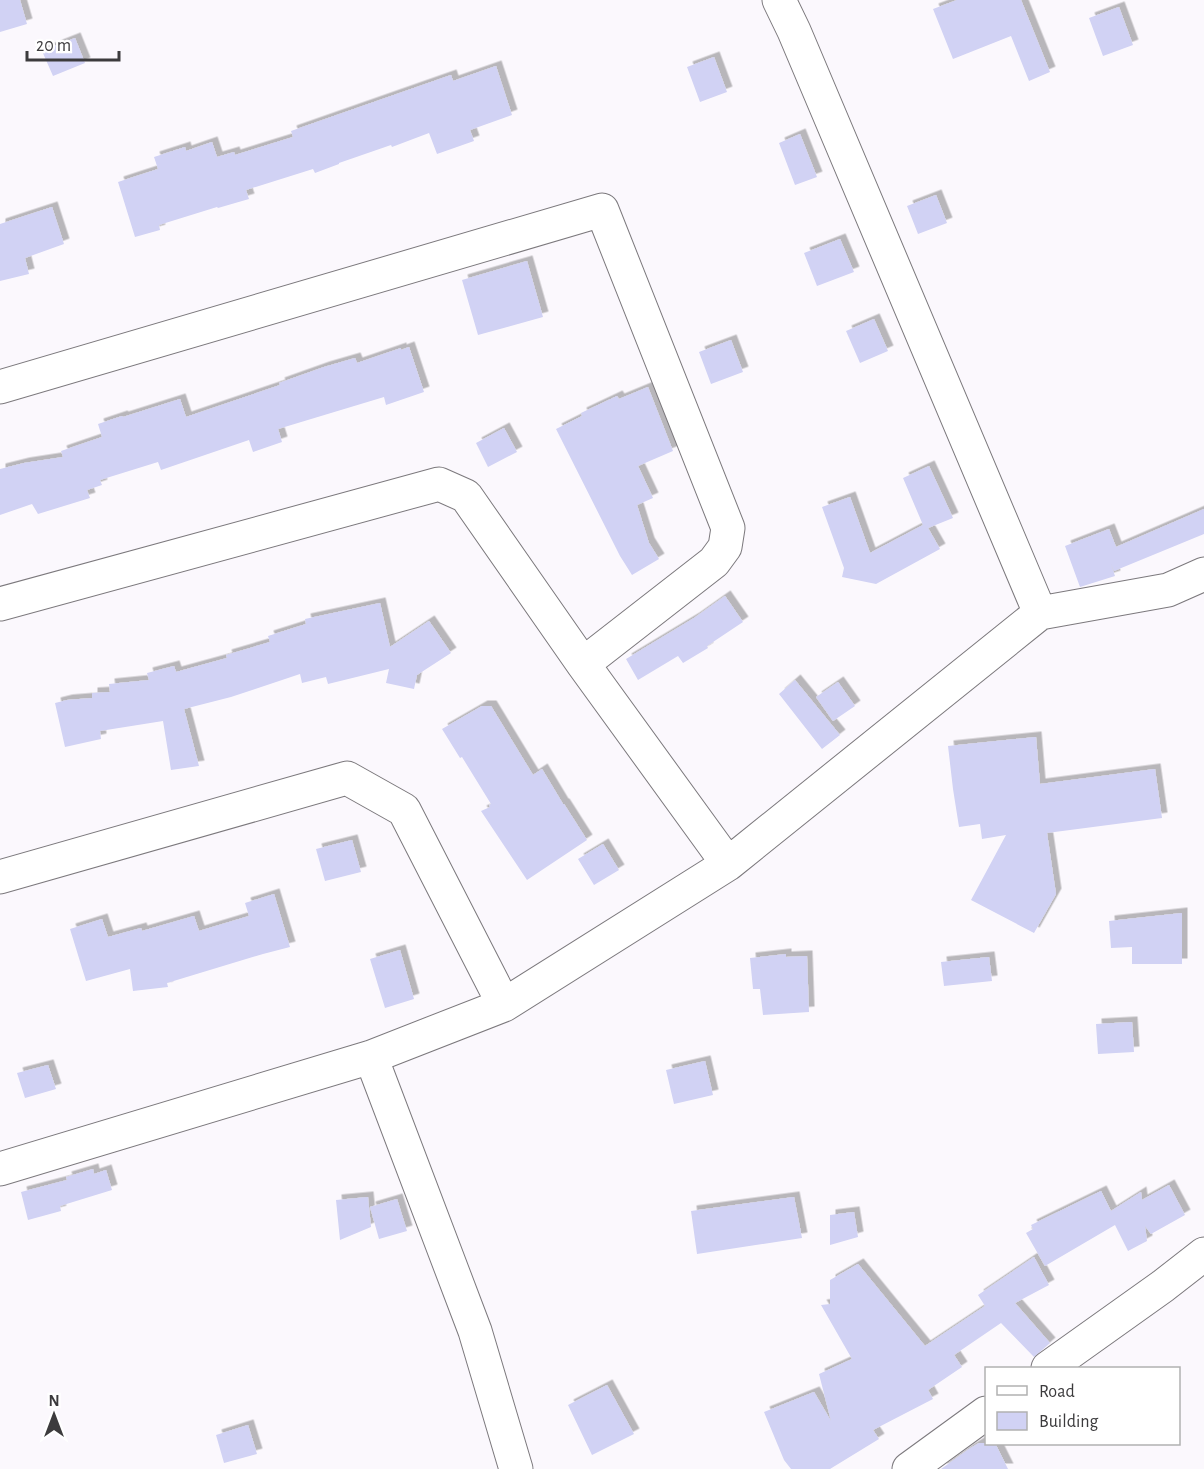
<svg xmlns="http://www.w3.org/2000/svg" width="1204" height="1469" font-family="'Alegreya Sans',sans-serif">
	<style>
		.building { fill: #d1d2f4; filter: url(#shadow) }
		.lines { fill: none; stroke-linecap: round; stroke-linejoin: round }
		.minor-casing { stroke: #7c797d; stroke-width: 35 }
		.minor { stroke: #fff; stroke-width: 33 }
	</style>
	<defs>
		<filter id="shadow"><feDropShadow dx="5.5" dy="-5.5" stdDeviation="0" flood-color="#0004"/></filter>
	</defs>
	<rect width="100%" height="100%" fill="#fbf8fd"/>
	<!-- building -->
	<path class="building" d="M0 0H20L27 24 0 32Z
		M957 0H1021L1050 72 1029 81 1011 36 953 59 933 9Z
		M1119 7 1133 45 1103 56 1089 18Z
		M75 38 85 63 53 76 42 51Z
		M714 57 727 92 700 102 687 67Z
		M496 66 512 115 470 130 474 141 437 154 429 133 392 147 391 145 339 163V164L315 173 313 169 246 190 249 199 218 208 217 207 159 225 160 230 135 237 118 182 158 169 154 157 185 147 186 151 212 142 217 157 234 152 235 155 293 137 291 131 451 75 453 81Z
		M800 134 817 177 795 185 779 143Z
		M936 195 947 223 918 234 907 206Z
		M52 207 64 244 25 258 29 274 0 281V224Z
		M840 239 854 272 817 286 804 253Z
		M527 261 543 317 478 335 462 280Z
		M874 319 888 351 860 363 846 331Z
		M731 340 743 372 711 384 699 352Z
		M409 347 424 392 386 405 384 397 278 429 282 442 253 452 249 440 161 470 158 462 100 480 102 485 87 490 90 498 38 514 32 504 0 515V469L24 463 63 457 61 451 102 437 98 424 122 416 123 417 180 399 186 417 280 385 279 383 324 367 355 358 357 363 401 348V350Z
		M648 387 673 451 638 466 653 498 637 505 649 543 659 559 632 575 620 556 556 429 582 416 581 413 617 396 619 399Z
		M504 428 517 452 488 467 476 443Z
		M929 466 953 518 928 528 940 549 876 584 842 577 844 568 822 507 850 497 870 553 923 525 903 478Z
		M1204 509V534L1114 571 1111 564 1115 576 1080 587 1065 546 1109 529 1116 547Z
		M725 596 743 622 707 646 708 648 683 663 678 656 638 680 626 659 694 618Z
		M380 603 390 647 429 621 451 653 417 675 414 689 386 683 389 669 328 684 326 677 302 683 300 674 231 697 184 709 199 766 171 770 163 721 100 731 101 739 65 747 55 703 67 700 92 698V693L110 692 109 684 149 680 147 673 174 666 176 672 227 658 226 655 270 642 268 636 306 624 305 619Z
		M795 680 840 735 822 749 779 694Z
		M838 682 855 706 833 721 816 697Z
		M482 706H491L533 775 542 769 563 804H564L587 840 527 880 481 811 490 807 489 805 491 804 462 757 460 758 442 729Z
		M1036 737 1040 784 1155 769 1162 818 1047 833 1056 894 1034 933 971 900 1006 835 982 839 980 824 959 827 953 789 948 746Z
		M352 840 361 872 325 881 316 849Z
		M603 844 619 870 594 885 578 859Z
		M274 894 290 947 263 954 167 983 168 987 133 991 130 969 86 981 70 929 102 919 108 937 141 928 142 931 194 916 199 931 249 916 245 903Z
		M1182 913V964H1132V947L1111 948 1109 921Z
		M400 950 414 999 385 1008 370 959Z
		M786 954V957L807 956 809 1012 763 1015 760 989H753L750 958Z
		M989 957 992 981 944 986 941 962Z
		M1132 1022 1134 1052 1098 1054 1096 1024Z
		M705 1061 713 1095 674 1104 666 1070Z
		M48 1065 56 1089 25 1098 17 1073Z
		M93 1169 94 1174 106 1170 112 1190 60 1206 61 1211 28 1220 21 1192 67 1180 66 1177Z
		M1169 1185 1185 1215 1151 1234 1145 1226 1147 1241 1128 1251 1115 1225 1045 1266 1026 1233 1033 1229 1031 1225 1101 1191 1111 1211 1141 1192 1142 1200Z
		M368 1197 371 1227 340 1240 336 1200Z
		M794 1197 802 1238 697 1254 691 1211Z
		M397 1199 407 1231 379 1239 370 1207Z
		M854 1212 858 1237 830 1245V1215Z
		M1034 1257 1049 1285 1015 1303 1050 1343 1034 1357 1001 1323 954 1355 962 1367 928 1390 933 1399 873 1430 879 1439 830 1469H791L784 1460 764 1412 814 1392 831 1421 819 1374 852 1359 821 1305 830 1304V1280L858 1264 925 1346 985 1306 978 1295Z
		M607 1385 634 1434 592 1455 568 1405Z
		M248 1425 257 1454 224 1463 216 1435Z
		M979 1443H995L1008 1469H941L969 1449Z"/>
	<g class="lines">
		<!-- minor casing -->
		<g class="minor-casing">
			<path id="minor" d="M779 0 794 31 1040 613
				M0 387 602 210 728 528 725 547 714 562 583 664
				M0 604 439 484 466 496 583 664 728 864
				M0 877 347 778 404 810 504 1005
				M371 1057 475 1331 516 1469
				M0 1169 371 1057 504 1005 728 864 1040 613 1168 590 1204 574
				M1048 1368 1163 1286 1204 1254
				M909 1469 986 1413"/>
		</g>
		<!-- minor -->
		<use href="#minor" class="minor"/>
	</g>
	<!-- legend -->
	<rect x="985" y="1367" width="195" height="78" fill="#ffffff" stroke="#b1b1b1" stroke-width="1.5"/>
	<rect x="997" y="1386" width="30" height="9" fill="#ffffff" stroke="#b1b1b1" stroke-width="1.5"/>
	<text x="1039" y="1397" font-size="18" fill="#3c3b3d">Road</text>
	<rect x="997" y="1412" width="30" height="18" fill="#d1d2f4" stroke="#b1b1b1" stroke-width="1.5"/>
	<text x="1039" y="1427" font-size="18" fill="#3c3b3d">Building</text>
	<!-- north arrow -->
	<g transform="translate(54 1415)" stroke="#ffffff" stroke-width="4.5" paint-order="stroke">
	<path d="M0-4.5L10 22L0 15L-10 22Z" fill="#3c3b3d"/>
	<text y="-9" font-size="16" font-weight="bold" text-anchor="middle" fill="#3c3b3d">N</text>
	</g>
	<!-- scale -->
	<path d="M27 51v9h92v-9" fill="none" stroke="#3c3b3d" stroke-width="3"/>
	<text x="36" y="51" font-size="18" fill="#3c3b3d" stroke="#ffffff" stroke-width="4.5" paint-order="stroke">20 m</text>
</svg>
